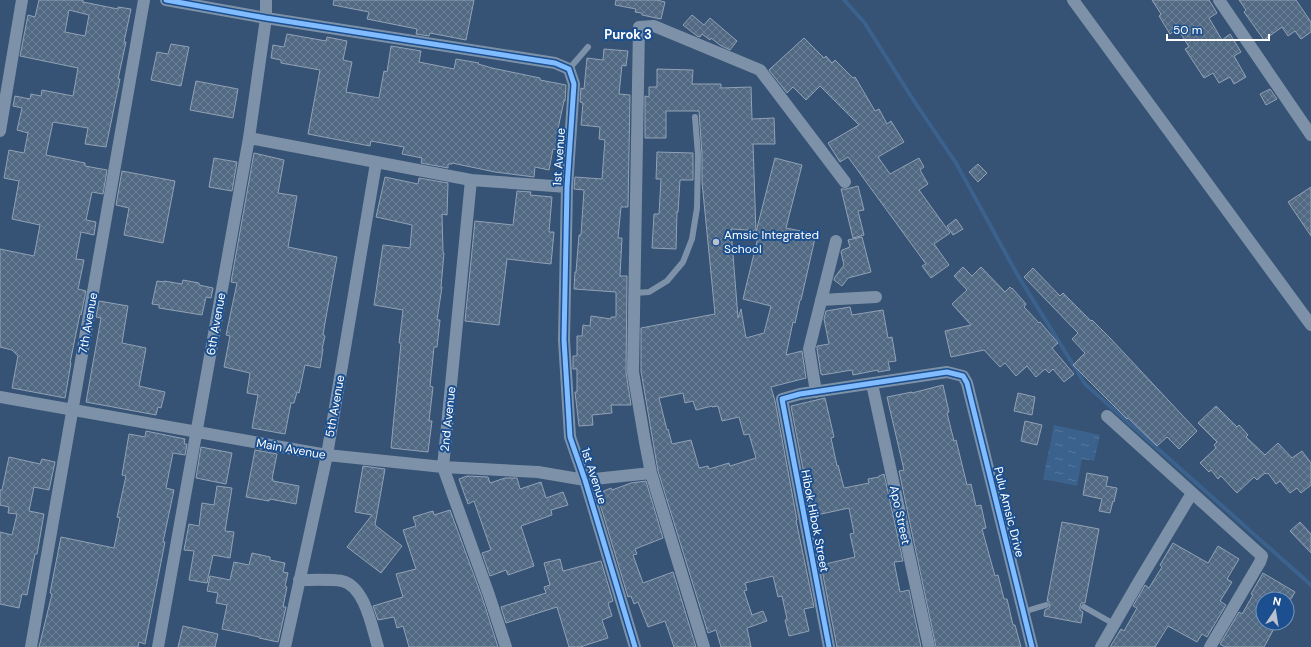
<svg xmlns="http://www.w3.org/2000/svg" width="1311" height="647" font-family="'DM Sans',sans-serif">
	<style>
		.water { fill: url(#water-ripples) }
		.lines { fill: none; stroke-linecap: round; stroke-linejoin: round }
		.stream { stroke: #3b618d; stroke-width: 4 }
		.building { fill: url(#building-cross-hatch); stroke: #92a2b6; fill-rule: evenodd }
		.lane { stroke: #7d92a8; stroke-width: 6 }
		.street { stroke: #7d92a8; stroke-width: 12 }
		.cycleway-casing { stroke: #1b4f8f; stroke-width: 8 }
		.cycleway { stroke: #80bcff; stroke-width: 5 }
		.poi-dot { fill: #b9c2ce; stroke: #1b4f8f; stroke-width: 1.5 }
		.labels { text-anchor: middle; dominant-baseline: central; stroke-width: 4; stroke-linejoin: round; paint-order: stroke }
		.street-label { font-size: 12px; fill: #fff; stroke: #1b4f8f }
		.poi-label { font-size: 12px; fill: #fff; stroke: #1b4f8f; text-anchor: start }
		.neighbourhood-label { font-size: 13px; font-weight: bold; fill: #fff; stroke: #1b4f8f }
	</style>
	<defs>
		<pattern id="water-ripples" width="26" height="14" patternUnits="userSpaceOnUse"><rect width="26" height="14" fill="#3b618d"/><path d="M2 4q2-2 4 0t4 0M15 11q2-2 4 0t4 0" fill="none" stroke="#58799e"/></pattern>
		<pattern id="building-cross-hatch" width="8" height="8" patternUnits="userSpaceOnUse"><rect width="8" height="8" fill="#526984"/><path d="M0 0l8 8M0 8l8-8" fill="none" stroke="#6c8096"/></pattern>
	</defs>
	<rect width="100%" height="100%" fill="#365274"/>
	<!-- water -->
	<path class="water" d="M1054 425 1100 435 1094 461 1082 459 1077 486 1043 479Z"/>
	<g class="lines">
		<!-- stream -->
		<path class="stream" d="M844 0 864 22 914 101 956 163 1017 274 1085 384 1311 585"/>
	</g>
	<!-- building -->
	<path class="building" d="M39 0H83V2L118 9V7L131 9 124 42H126L118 79H120L106 147 85 144 88 128 53 122 46 155 85 163V166L107 170 103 194 92 192 86 220 96 222 94 235 81 232 76 259 84 260 78 289 86 291 81 315 80 314 70 363H71L65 398 12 388 18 356 12 350 0 347V249L34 256 40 225 12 219 19 181 4 178 9 150 24 153 28 133 17 130 22 108 13 106 15 96 30 99 31 94 41 96 42 90 73 96 78 68 20 56 28 15 35 17ZM69 10 89 15 85 36 65 32Z
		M334 0H474L466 40 430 33 429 36 416 34 417 29 367 19 369 12 333 5Z
		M616 0H657L665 2 661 19 642 15V13L635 12 636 9 615 5Z
		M1152 0H1209L1217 13 1209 18 1222 40 1230 34 1241 52 1234 56 1246 77 1234 84 1230 77 1219 83 1213 73 1204 78 1185 49 1189 47 1178 29 1170 34 1159 16 1161 14Z
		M1239 0H1296L1311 22V32L1301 39 1295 31 1288 36 1282 27 1264 40 1244 12 1246 10Z
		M692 15 704 25 710 18 737 41 730 50 720 45 711 38 710 40 702 34 700 37 697 36 683 25Z
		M287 34 326 41 327 37 347 41 343 60 352 62 346 92 379 98 384 71 387 72 391 46 421 51 419 62 454 69 456 59 479 63 478 64 492 68 540 78V80L566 85 565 101H564L557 133 563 134 560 150 553 149 549 170 535 167 534 177 495 172 452 163V164H448V168L421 163 422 158 402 154 404 147 371 141 370 146 308 134 320 70 281 63V60L271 58 273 45 284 47Z
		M804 38 824 58 826 56 832 63 835 60 853 78 855 77 875 111 879 109 887 124 891 121 904 142 878 157 890 174 919 158 924 167 920 170 928 184 919 190 950 233 934 244 949 265 931 278 922 266 926 264 848 157 840 162 828 143 859 125 820 86 806 100 793 87 787 93 769 70Z
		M171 44 189 47 181 86 151 80 157 52 168 54Z
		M604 49 628 51 626 66 622 65 619 94 630 95 628 207H621L618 238H622L620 276H627L626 372 631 405H611L612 413 592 415 593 425 579 426 575 392H577V369H573V356H577V336H582L583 325 590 326 591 316 611 319V317H616V292L574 289 575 272H576L579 235H581L584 190 574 189 575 177 602 179 605 140 599 139 600 127 581 125 583 103 580 102 581 88 584 89 587 58 603 60Z
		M657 69 693 70 692 84H721V88L751 87 752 119 774 118 775 144H753L756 232 748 230 731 229 738 318 741 309 746 338 764 333 771 306 743 299 759 233 756 232 775 158 802 165 786 228 816 234 801 300H800L795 323 793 322 786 355 802 351 806 378 771 387 775 401 797 520H796L814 607 804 609 809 631 789 636 785 620 787 619 782 596 778 597 773 576 745 583 747 590 744 591 752 615 763 611 767 621 747 628 751 647H721L716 630 708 633 658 471 641 371V328L715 314 702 182V155L699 111H666V138H645V96L649 97V87H657ZM683 393 685 403 693 401 696 410 712 406V407L718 406 722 421 739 417 744 435 749 434 756 458 730 466 729 463 709 469 708 466 699 468 691 440 672 444 668 429 667 430 659 398Z
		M196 81 238 89 233 118 190 110Z
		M1270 89 1277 99 1266 105 1260 94Z
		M657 152 693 153V180H680L678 212H677L676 249 652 248 654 214H659L661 179H656Z
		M254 153 284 160 278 193 297 196 288 247 337 257 326 317 323 335 325 336 322 349H323L320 368 305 365 299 393 297 392 294 403H291L285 434 252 428 258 395 247 393 250 373 224 367 230 336 226 335 237 283 231 282Z
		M214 158 237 162 232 191 209 187Z
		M978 164 987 173 978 182 969 172Z
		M122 171 175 181 163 243 124 235 129 208 116 205Z
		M385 177 418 184 419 178 448 183 447 215 442 214 443 252 444 253 441 287H442L437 320H440L437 347H434L430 386 433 387 429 421H432L428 452 391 448 401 343H399L403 310 374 305 383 245 410 248 412 225 376 217Z
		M858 186 864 210 858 211 864 235 853 238 841 189H846Z
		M1311 187V236L1288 202Z
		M517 191 531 192 530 195 552 197 549 232H554L551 264 507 259 499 325 465 321 475 221 513 225Z
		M956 219 963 229 953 235 947 226Z
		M862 237 871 272 848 278 842 286 834 280 835 277 844 265 841 252 842 250 850 247 848 240Z
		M963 267 972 276 981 267 1005 292 1010 287 1012 289V288L1026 304 1024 307 1039 323 1040 322 1058 343 1052 348 1074 374 1064 382 1053 369 1049 373 1045 369 1036 377 1027 366 1016 376 1005 363 1000 367 984 350 951 357 945 331 971 325 952 304 967 290 954 276Z
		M1033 268 1060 296 1063 293 1091 321 1092 320 1110 338 1197 431 1179 449 1167 437 1157 446 1128 418 1127 419 1073 365 1085 353 1072 339 1078 333 1024 277Z
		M183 280 199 283V285L213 288 211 298 206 297 202 315 159 308V305L152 304 157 281 164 282V281L182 284Z
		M99 301 128 306 122 343 146 348 139 386 165 392 161 408 158 407 156 415 86 402 101 318 96 317Z
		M850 307 852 315 883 310 888 338 892 337 896 361 888 362 890 370 878 372V370L853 375 852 370 822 375V374H821L817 349V346L829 344 824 319 826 311Z
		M943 385 949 412 947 413 954 441 956 440 967 485 971 484 976 506 981 505 986 528 982 529 995 576 998 575 1004 599H1007L1013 625H1015L1021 647H936L899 471 904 470 887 397 912 392V393Z
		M1018 393 1035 397 1032 415 1014 411Z
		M825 398 834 437 831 438 837 466 838 465 844 488 869 483 868 479 879 477V476L884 474 903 561 894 562 900 592 909 590 921 647H837L821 565 855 557 850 534 854 533 849 508 812 516 791 406Z
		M1216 406 1237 427 1239 425 1248 435 1246 437 1265 455 1278 443 1292 458 1302 451 1311 463V485L1301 493 1297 488 1290 493 1280 481 1276 484 1268 473 1266 474 1265 473 1257 480 1254 477 1237 493 1221 476 1218 479 1211 470 1209 472 1200 463 1216 448 1214 445 1217 442 1198 423Z
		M1025 421 1042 425 1037 445 1021 441Z
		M146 431 185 439 184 444H187L185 455 173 453 166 488 174 490 163 542H165L145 644 139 642 138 647H39L52 594 50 593 61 537 114 548 120 518 117 517 126 476 122 475 129 434 145 437Z
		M201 447 232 453 226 484 196 478Z
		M255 450 277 454 272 479H273V481L299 486 296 504 270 499 269 501 246 497Z
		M9 457 40 464 42 459 55 462 49 490 34 487 29 511 44 514 37 554H35L27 595 22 594 19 608 0 604V532L12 535 17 514 8 513 9 507 0 505V490H2Z
		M363 466 385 469 375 525 402 546 381 573 347 547 372 515 355 512Z
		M1087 473 1108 477 1106 486 1117 488 1114 502 1113 501 1110 513 1099 511 1102 499 1083 495Z
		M467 476 488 477 490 483 505 478H517L520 489 541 482 546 498 563 492 568 505 551 510 552 515 521 526 534 566 508 575 506 570 490 576 482 553 491 550 474 501 468 504 459 479Z
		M646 481 663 538 635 549 637 554 633 555 643 583 673 572 696 647H674L665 621 648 627 638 602 634 604 631 596 628 597 597 494 611 488 612 490 631 483Z
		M217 486 232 488 225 531 234 532 230 558 213 555 207 583 189 580 194 551 184 550 189 524 199 526 202 503 214 505Z
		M450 510 482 597 498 647H409L403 626 397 628 394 617 378 620 373 606 403 597 396 574 416 569 403 530 416 526 413 517 433 511 434 515Z
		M1062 522 1099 529 1085 603H1081L1080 607V610L1083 612 1081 623 1044 616 1045 610 1049 608 1050 606 1049 602 1047 601Z
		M1300 522 1311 534V553L1290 531Z
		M1173 543 1208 563 1218 546 1239 559 1227 579 1232 582 1220 601 1226 605 1207 637 1202 634 1197 642 1168 626 1155 647H1110L1121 629 1124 631 1137 608 1133 606 1145 585 1149 588 1162 567 1160 565Z
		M252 553 270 557V560L285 563 283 572 288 573 285 586 287 587 283 607H286L278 642 259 638V637L222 629 227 605 216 603 218 593 207 591 210 576 230 580 234 562 249 565Z
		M560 559 563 571 601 561 613 601 608 603 612 616 602 620 608 638 580 647H569L557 607 506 623 501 607 546 593 544 587 550 585 544 563Z
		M1263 573 1295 592 1291 599H1263V623H1277L1264 647H1225L1220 644 1239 612 1242 614 1253 595 1251 594Z
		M183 626 218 634 215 647H178Z"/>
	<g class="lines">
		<!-- lane -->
		<path class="lane" d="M569 69 588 47
			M635 293 649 292 667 281 683 262 692 239 697 208 698 155 695 117
			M1084 607 1114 624
			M1023 612 1046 605"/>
		<!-- street -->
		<path class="street" d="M166 0 266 18 555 63 569 69 574 84 567 187 564 340 570 437 585 480 635 647
			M1073 0 1311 325
			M1219 0 1311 135
			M0 131 22 0
			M249 138 471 180 567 187
			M471 180 443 467 489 595 506 647
			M821 300 876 297
			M872 384 929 647
			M816 392 809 349 836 241
			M0 397 327 455 443 467 538 472 585 480 651 473
			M1107 416 1262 556 1260 562 1210 647
			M299 580C311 580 331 579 342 581 365 586 372 628 378 647
			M31 647 144 0
			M158 647 249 138 266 18V0
			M285 647 327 455 376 163
			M704 647 651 473 645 442 633 372 639 27 654 26 760 70 845 182
			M829 647 782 399 800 394 947 372 963 376 967 383 1032 647
			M1101 647 1138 583 1192 493"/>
		<!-- cycleway casing -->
		<g class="cycleway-casing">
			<path id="cycleway" d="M166 0 266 18 555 63 569 69 574 84 567 187 564 340 570 437 585 480 635 647
				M829 647 782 399 800 394 947 372 963 376 967 383 1032 647"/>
		</g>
		<!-- cycleway -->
		<use href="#cycleway" class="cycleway"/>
	</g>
	<!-- markers -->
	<circle class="poi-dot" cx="716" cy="242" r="4"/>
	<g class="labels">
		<!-- street labels -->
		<g class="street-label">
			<text transform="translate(559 157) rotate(-86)">1st Avenue</text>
			<text transform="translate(88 323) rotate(-80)">7th Avenue</text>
			<text transform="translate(216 324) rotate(-80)">6th Avenue</text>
			<text transform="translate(335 406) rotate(-80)">5th Avenue</text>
			<text transform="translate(448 419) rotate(-84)">2nd Avenue</text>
			<text transform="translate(291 449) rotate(10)">Main Avenue</text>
			<text transform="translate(594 476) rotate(72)">1st Avenue</text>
			<text transform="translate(1009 512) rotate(76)">Pulu Amsic Drive</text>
			<text transform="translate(900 515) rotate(78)">Apo Street</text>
			<text transform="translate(815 521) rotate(79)">Hibok Hibok Street</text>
		</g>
		<!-- poi labels -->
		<g class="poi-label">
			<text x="724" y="235">Amsic Integrated<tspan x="724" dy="14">School</tspan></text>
		</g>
		<!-- neighbourhood labels -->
		<g class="neighbourhood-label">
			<text x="628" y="34">Purok 3</text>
		</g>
	</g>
	<!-- north arrow -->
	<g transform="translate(1275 611) rotate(12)"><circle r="19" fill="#1b4f8f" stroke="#7695bc"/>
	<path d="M0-3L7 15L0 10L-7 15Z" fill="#b9c2ce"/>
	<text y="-6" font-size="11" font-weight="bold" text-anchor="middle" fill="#ffffff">N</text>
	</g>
	<!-- scale -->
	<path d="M1167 34v6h102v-6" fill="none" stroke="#ffffff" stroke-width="2"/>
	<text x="1173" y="34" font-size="12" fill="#ffffff" stroke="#1b4f8f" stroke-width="3" paint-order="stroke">50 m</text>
</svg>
